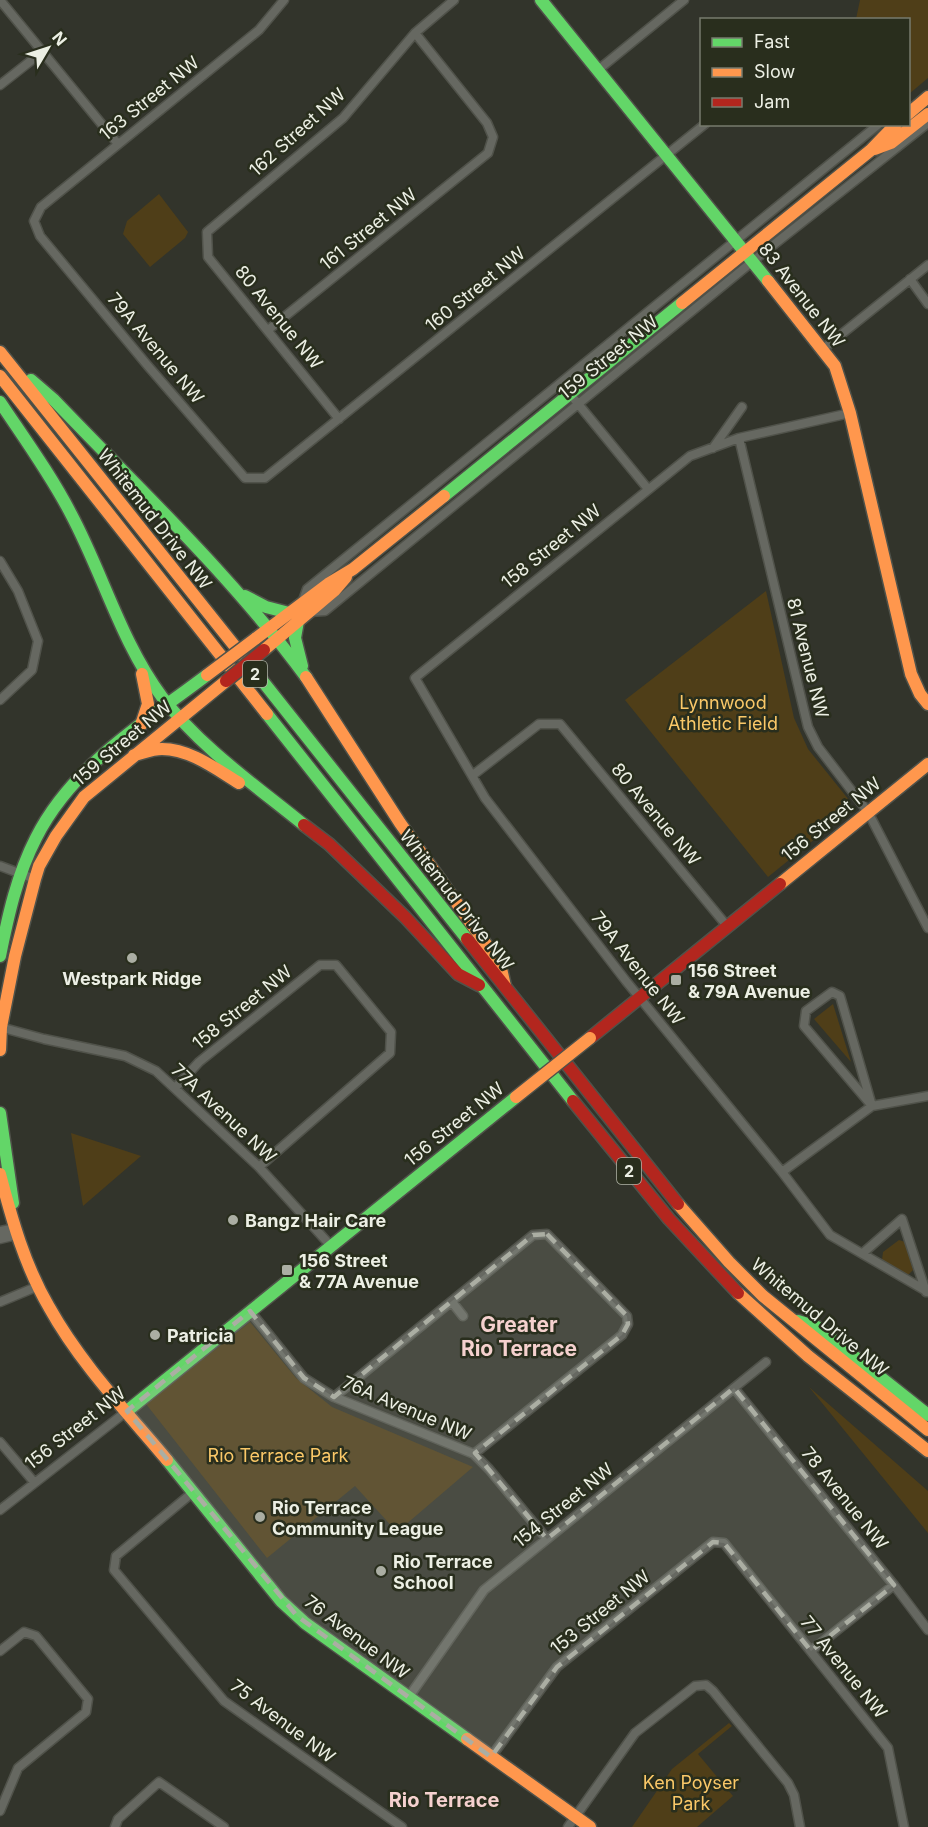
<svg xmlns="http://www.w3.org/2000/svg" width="928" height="1827" font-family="Inter,sans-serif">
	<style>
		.green { fill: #4f3e18 }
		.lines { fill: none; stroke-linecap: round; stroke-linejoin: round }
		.street-casing { stroke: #50524a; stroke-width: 11 }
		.fast-casing { stroke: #50524a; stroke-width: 15 }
		.slow-casing { stroke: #50524a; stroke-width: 15 }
		.jam-casing { stroke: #50524a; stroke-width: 15 }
		.street { stroke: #666861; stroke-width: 8 }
		.fast { stroke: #63d668; stroke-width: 12 }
		.slow { stroke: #ff974d; stroke-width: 12 }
		.jam { stroke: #b3261e; stroke-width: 12 }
		.slow-bridge-casing { stroke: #50524a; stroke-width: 15; stroke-linecap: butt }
		.jam-bridge-casing { stroke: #50524a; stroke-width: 15; stroke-linecap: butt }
		.slow-bridge { stroke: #ff974d; stroke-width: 12 }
		.jam-bridge { stroke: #b3261e; stroke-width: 12 }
		.marked { fill: #abaea3; fill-opacity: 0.2; stroke: #abaea3; stroke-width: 4.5; stroke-dasharray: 12 8; stroke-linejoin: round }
		.poi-dot { fill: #abaea3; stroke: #292e1d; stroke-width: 2 }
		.labels { text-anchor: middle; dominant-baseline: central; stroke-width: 5; stroke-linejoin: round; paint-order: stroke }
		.shield { fill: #292e1d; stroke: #b2b5a8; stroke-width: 1.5 }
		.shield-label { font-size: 16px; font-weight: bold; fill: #ecefe4 }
		.street-label { font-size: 18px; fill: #ecefe4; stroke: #292e1d }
		.park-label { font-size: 18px; fill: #fac868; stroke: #292e1d }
		.poi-label { font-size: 18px; font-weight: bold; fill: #ecefe4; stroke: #292e1d; text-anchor: start }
		.neighbourhood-label { font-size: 20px; font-weight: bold; fill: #f5d1ce; stroke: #292e1d }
		.quarter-label { font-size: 21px; font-weight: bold; fill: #f5d1ce; stroke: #292e1d }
	</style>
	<rect width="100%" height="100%" fill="#32342b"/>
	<!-- green -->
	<path class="green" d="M860 0H928V78L909 94 908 20 856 19Z
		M159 194 188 232 185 238 150 267 123 234 127 221Z
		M766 591 794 718 808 749 849 800 847 813 768 877 625 700Z
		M833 1004 851 1062 814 1019Z
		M71 1133 141 1156 83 1206Z
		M899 1240 905 1242 913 1270 909 1274 904 1276 882 1260 883 1252Z
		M250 1322 296 1378 332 1407 473 1467 397 1532 355 1486 267 1558 146 1404Z
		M809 1387 928 1491V1533Z
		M729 1723 732 1726 698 1754 733 1796 697 1827H632L672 1769Z"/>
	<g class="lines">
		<!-- street casing -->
		<g class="street-casing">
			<path id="street" d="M0 0 118 144
				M284 0 259 30 41 207 34 221 40 236 148 366 245 478H265L705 124
				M598 70 684 0
				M0 85 42 52
				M910 279 928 304
				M268 330 488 153 493 137 487 123 415 33
				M823 349 928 265
				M570 394 648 489
				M850 413 739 438 690 456 415 678 485 798 626 981 782 1172 830 1235 928 1292
				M339 419 208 257 207 232 343 118 415 33 454 0
				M739 438 808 727 818 747 868 812 928 928
				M713 448 742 407
				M0 561 18 591 38 641 32 670 0 700
				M302 603 307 589 879 124
				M309 612 325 611 753 261 928 123
				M473 775 539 724H560L727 926
				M0 866 35 879
				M832 992 840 996 872 1106 804 1026 806 1011Z
				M0 1027 44 1039 125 1056 156 1071 259 1167 331 1246
				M175 1088 199 1062 320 965H336L391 1032 390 1053 259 1167
				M782 1172 872 1106 928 1096
				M0 1231 15 1228
				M0 1239 17 1235
				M863 1253 902 1219 926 1292
				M0 1302 36 1287
				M452 1302 463 1316
				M250 1311 304 1378 334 1397 474 1454 489 1469 547 1539
				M734 1388 894 1585 928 1630
				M334 1397 533 1235 547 1234 627 1316 628 1324 622 1335 474 1454
				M0 1442 34 1482
				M192 1493 116 1556 114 1570 224 1701 402 1827
				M0 1510 127 1411
				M0 1651 24 1632 36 1636 88 1699 86 1712 18 1768 0 1811
				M811 1651 894 1585
				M408 1698 484 1590 766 1362
				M491 1757 557 1667 713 1542 724 1543 888 1748 904 1827
				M115 1827 118 1819 159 1782 224 1827
				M568 1827 635 1733 695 1686 706 1685 713 1691 788 1783 794 1795 800 1827"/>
		</g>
		<!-- fast casing -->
		<g class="fast-casing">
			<path id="fast" d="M541 0 768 281
				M31 380 53 399C139 489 232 576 306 677
				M0 402C24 438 51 475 71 514 103 574 121 642 162 697 201 748 255 785 304 825
				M444 496 682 303
				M245 596 266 607 289 613
				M298 621 295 638 302 666
				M253 669 467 939
				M267 714 573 1101
				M0 956C8 916 17 875 36 838 72 766 145 722 207 675
				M0 1113 13 1203
				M798 1321 817 1327 928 1415
				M127 1411 516 1097
				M167 1460 281 1601 305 1623 467 1739"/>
		</g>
		<!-- slow casing -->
		<g class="slow-casing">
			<path id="slow" d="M908 114 928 97
				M875 149 891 143 928 114
				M768 281 835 366 850 413 911 674 920 694 928 704
				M682 303 871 150 896 124
				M0 352 253 669
				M0 376 267 714
				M255 639 328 584 353 569 444 496
				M264 650 334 591 346 577
				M306 677 400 823 500 964 505 986
				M141 725 148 704 142 674
				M134 755C143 753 152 749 162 749 190 749 216 769 239 783
				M780 884 928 764
				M0 1050 1 1027 15 956 35 879 39 866 56 836 84 797 226 681
				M0 1174C12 1220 25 1266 49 1307 80 1363 126 1411 167 1460
				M678 1204 729 1262 763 1296 928 1430
				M738 1293 808 1356 928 1451
				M467 1739 590 1827"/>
		</g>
		<!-- jam casing -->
		<g class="jam-casing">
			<path id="jam" d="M304 825 329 844 405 917 458 974 479 985
				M467 939 678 1204
				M590 1038 780 884
				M573 1101 669 1219 738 1293"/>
		</g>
		<!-- street -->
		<use href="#street" class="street"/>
		<!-- fast -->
		<use href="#fast" class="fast"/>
		<!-- slow -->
		<use href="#slow" class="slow"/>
		<!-- jam -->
		<use href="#jam" class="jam"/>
		<!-- slow-bridge casing -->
		<g class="slow-bridge-casing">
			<path id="slow-bridge" d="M207 675 255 639
				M516 1097 590 1038"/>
		</g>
		<!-- jam-bridge casing -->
		<g class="jam-bridge-casing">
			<path id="jam-bridge" d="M226 681 264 650"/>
		</g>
		<!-- slow-bridge -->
		<use href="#slow-bridge" class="slow-bridge"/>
		<!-- jam-bridge -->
		<use href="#jam-bridge" class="jam-bridge"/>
	</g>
	<!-- marked area -->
	<path class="marked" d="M547 1234 627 1316 628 1324 622 1335 475 1453 547 1539 734 1388 894 1585 811 1651 724 1543 713 1542 557 1667 491 1757 297 1616 127 1411 250 1311 304 1378 334 1397 533 1235Z"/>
	<!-- markers -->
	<g class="poi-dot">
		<circle cx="132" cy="958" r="6"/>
		<rect x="670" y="974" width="12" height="12" rx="3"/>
		<circle cx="233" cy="1220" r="6"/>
		<rect x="281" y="1264" width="12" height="12" rx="3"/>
		<circle cx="155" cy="1335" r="6"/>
		<circle cx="260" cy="1517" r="6"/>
		<circle cx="381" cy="1571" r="6"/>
	</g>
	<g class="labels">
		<!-- shield labels -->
		<g class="shield">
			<rect x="243" y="661" width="24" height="26" rx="4.5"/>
			<rect x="617" y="1158" width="24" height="26" rx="4.5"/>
		</g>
		<g class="shield-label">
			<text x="255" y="674">2</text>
			<text x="629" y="1171">2</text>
		</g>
		<!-- street labels -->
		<g class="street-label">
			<text transform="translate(149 98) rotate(-39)">163 Street NW</text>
			<text transform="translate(297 132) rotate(-42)">162 Street NW</text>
			<text transform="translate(368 229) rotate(-39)">161 Street NW</text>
			<text transform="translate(475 289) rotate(-39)">160 Street NW</text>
			<text transform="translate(802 295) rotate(52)">83 Avenue NW</text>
			<text transform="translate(279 317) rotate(51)">80 Avenue NW</text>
			<text transform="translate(156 348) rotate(50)">79A Avenue NW</text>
			<text transform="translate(608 357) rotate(-39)">159 Street NW</text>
			<text transform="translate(155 519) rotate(52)">Whitemud Drive NW</text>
			<text transform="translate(551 546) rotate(-39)">158 Street NW</text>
			<text transform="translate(808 658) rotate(76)">81 Avenue NW</text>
			<text transform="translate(122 743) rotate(-40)">159 Street NW</text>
			<text transform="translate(656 814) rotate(50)">80 Avenue NW</text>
			<text transform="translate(831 819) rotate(-39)">156 Street NW</text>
			<text transform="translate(457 900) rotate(52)">Whitemud Drive NW</text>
			<text transform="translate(638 968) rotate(52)">79A Avenue NW</text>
			<text transform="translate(242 1007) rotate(-39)">158 Street NW</text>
			<text transform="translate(224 1113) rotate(43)">77A Avenue NW</text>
			<text transform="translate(454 1124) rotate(-39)">156 Street NW</text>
			<text transform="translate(820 1317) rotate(40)">Whitemud Drive NW</text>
			<text transform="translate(407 1408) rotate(23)">76A Avenue NW</text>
			<text transform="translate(75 1428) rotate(-38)">156 Street NW</text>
			<text transform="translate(845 1498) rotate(51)">78 Avenue NW</text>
			<text transform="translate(563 1505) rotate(-39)">154 Street NW</text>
			<text transform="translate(600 1612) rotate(-39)">153 Street NW</text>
			<text transform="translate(357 1637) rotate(37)">76 Avenue NW</text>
			<text transform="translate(844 1667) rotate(51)">77 Avenue NW</text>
			<text transform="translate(283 1721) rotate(37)">75 Avenue NW</text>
		</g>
		<!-- park labels -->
		<g class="park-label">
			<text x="723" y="702">Lynnwood<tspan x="723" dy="21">Athletic Field</tspan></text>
			<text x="278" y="1455">Rio Terrace Park</text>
			<text x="691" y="1782">Ken Poyser<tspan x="691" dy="21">Park</tspan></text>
		</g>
		<!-- poi labels -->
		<g class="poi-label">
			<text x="688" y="970">156 Street<tspan x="688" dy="21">&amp; 79A Avenue</tspan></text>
			<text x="132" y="978" text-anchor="middle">Westpark Ridge</text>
			<text x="245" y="1220">Bangz Hair Care</text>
			<text x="299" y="1260">156 Street<tspan x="299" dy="21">&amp; 77A Avenue</tspan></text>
			<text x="167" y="1335">Patricia</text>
			<text x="272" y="1507">Rio Terrace<tspan x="272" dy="21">Community League</tspan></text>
			<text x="393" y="1561">Rio Terrace<tspan x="393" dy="21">School</tspan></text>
		</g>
		<!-- neighbourhood labels -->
		<g class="neighbourhood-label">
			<text x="444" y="1800">Rio Terrace</text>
		</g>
		<!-- quarter labels -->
		<g class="quarter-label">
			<text x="519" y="1324">Greater<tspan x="519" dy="24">Rio Terrace</tspan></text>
		</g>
	</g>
	<!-- legend -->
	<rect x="700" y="18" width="210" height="108" fill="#292e1d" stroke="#777b6d" stroke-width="1.5"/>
	<rect x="712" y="38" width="30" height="9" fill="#63d668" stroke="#777b6d" stroke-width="1.5"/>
	<text x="754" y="48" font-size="18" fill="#ecefe4">Fast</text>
	<rect x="712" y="68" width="30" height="9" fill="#ff974d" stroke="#777b6d" stroke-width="1.5"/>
	<text x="754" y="78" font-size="18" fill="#ecefe4">Slow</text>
	<rect x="712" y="98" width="30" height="9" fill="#b3261e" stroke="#777b6d" stroke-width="1.5"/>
	<text x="754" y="108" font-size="18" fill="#ecefe4">Jam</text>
	<!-- north arrow -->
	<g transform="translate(48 48) rotate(51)" stroke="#292e1d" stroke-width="4.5" paint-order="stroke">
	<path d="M0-4.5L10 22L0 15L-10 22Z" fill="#ecefe4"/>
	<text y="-9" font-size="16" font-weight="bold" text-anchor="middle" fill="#ecefe4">N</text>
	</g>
</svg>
